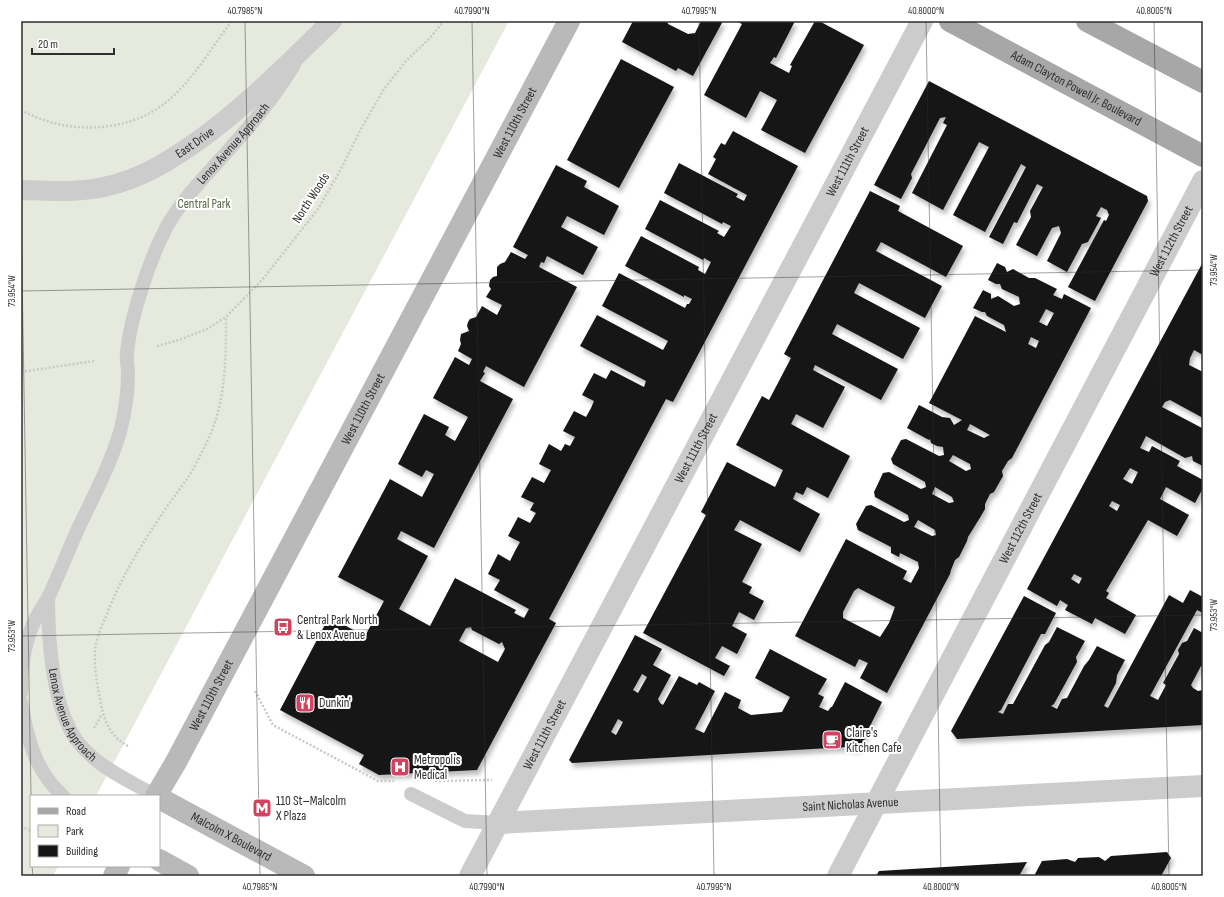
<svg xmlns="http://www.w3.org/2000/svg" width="1224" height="897" font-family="'Sofia Sans Condensed',sans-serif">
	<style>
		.green { fill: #e6eade }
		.building { fill: #161616; fill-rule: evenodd; filter: url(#shadow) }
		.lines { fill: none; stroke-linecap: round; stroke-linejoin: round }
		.path { stroke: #c9c9c9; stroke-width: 2.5; stroke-dasharray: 2 2; stroke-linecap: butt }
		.service { stroke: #ccc; stroke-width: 14 }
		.pedestrian { stroke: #ccc; stroke-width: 20 }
		.minor { stroke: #ccc; stroke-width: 22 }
		.tertiary { stroke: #ccc; stroke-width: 22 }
		.secondary { stroke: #b9b9b9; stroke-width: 22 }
		.primary { stroke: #a7a7a7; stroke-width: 22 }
		.ticks { fill: none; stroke: #2f2f2f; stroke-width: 1; stroke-opacity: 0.45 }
		.labels { text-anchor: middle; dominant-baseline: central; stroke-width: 4; stroke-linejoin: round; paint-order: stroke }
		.street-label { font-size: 13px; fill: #2f2f2f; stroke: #fff }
		.park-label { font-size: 13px; fill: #576640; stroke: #fff }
		.poi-label { font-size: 13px; fill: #2f2f2f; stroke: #fff; text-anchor: start }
		.neatline { fill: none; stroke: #2f2f2f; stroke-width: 1.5 }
		.ticks-label { font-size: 10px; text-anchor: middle; fill: #2f2f2f }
	</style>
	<defs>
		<filter id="shadow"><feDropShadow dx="2.5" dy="4.5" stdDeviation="2" flood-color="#0004"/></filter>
	</defs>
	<rect width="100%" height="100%" fill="#fff"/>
	<!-- green -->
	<path class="green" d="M21 21H509L96 796H31V866H58L53 876H21Z"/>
	<!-- building -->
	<path class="building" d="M633 21H667L668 24 688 34 695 33 701 21H723L693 76 678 68 676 71 622 42Z
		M736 21H795L776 58 774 57 770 63 789 73 792 66 790 65 815 21H819L864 45 805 153 761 130 777 100 760 91 746 118 704 95 742 24Z
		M621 59 674 87 619 188 567 160Z
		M929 81 1147 196 1148 201 1095 301 1068 287 1104 220 1106 221 1109 215 1107 210 1101 207 1096 216 1101 218 1088 242 1082 244 1067 272 1047 261 1061 233 1059 226 1052 228 1037 256 1016 245 1031 217 1030 211 1043 187 1037 184 1017 223 1014 222 1003 244 989 237 1026 167 1021 164 985 232 953 215 989 147 979 142 943 210 912 193 947 125 943 123 946 117 940 118 911 174 912 178 901 199 874 185Z
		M733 131 798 166 673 402 666 399 549 619 556 623 477 770 379 775 359 764 364 755 280 710 329 617 365 636 384 601 338 577 390 479 422 497 434 474 426 470 422 477 398 464 424 414 449 427 445 435 455 441 468 417 433 398 455 357 469 365 472 359 458 351 461 344 460 340 461 334 469 331 467 326 468 322 470 319 476 317 482 306 497 315 502 305 486 297 491 289 489 286 490 280 493 277 497 276V267L500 264 505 262 511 252 525 259 528 255 513 247 556 165 587 181 584 187 619 206 604 235 567 216 561 227 598 247 583 275 547 256 544 263 541 262 539 267 577 287 524 387 486 366 483 372 485 373 480 381 513 399 434 548 401 531 397 539 428 556 399 609 430 626 455 578 516 610 514 613 524 618 529 609 494 590 500 580 488 574 498 554 510 561 515 551 520 542 508 536 518 517 530 523 536 513 530 510 534 503 521 497 532 477 544 483 551 470 539 464 549 444 561 451 565 444 570 446 575 437 563 431 574 411 586 417 591 408 594 401 582 395 594 373 606 379 611 370 644 387 646 381 580 346 597 315 663 350 668 341 602 306 619 273 685 308 687 304H689L692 299 684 295V297L625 266 641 236 699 267 698 270 705 274 711 262 704 258 703 260 645 229 660 200 719 231 717 233 724 237 731 226 723 222 722 224 664 193 679 163 738 194 736 197 744 201 747 195 708 174 716 159 713 157 721 143 725 145ZM471 627 472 630 499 644 502 642 505 649 498 662 459 641 466 628Z
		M870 191 900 206 898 211 963 246 946 277 881 242 876 251 942 286 925 318 859 283 854 293 920 328 903 359 837 324 832 334 898 369 881 400 815 365 813 370 845 387 823 428 796 414 791 424 850 456 828 498 807 487 803 495 796 492 793 499 820 514 800 552 740 520 734 530 762 544 742 582 752 587 749 593 764 601 754 620 739 612 732 626 747 634 737 654 722 646 715 658 730 666 724 676 643 633 706 515 701 512 727 462 775 487 783 470 736 445 762 396 769 400 791 358 784 354Z
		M1203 262V355L1194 350 1190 358 1189 365 1203 372V418L1170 400 1165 402 1162 407 1202 428 1203 432V466L1193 461 1192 456 1185 458 1146 436 1140 448 1149 452 1152 446 1180 461 1177 466 1203 480V488L1195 503 1166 487 1160 499 1189 515 1177 536 1148 520 1106 591 1109 593 1106 598 1136 615 1125 634 1095 618 1092 624 1065 610 1068 605 1060 600 1057 606 1027 589ZM1130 468 1138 472 1132 484 1123 479ZM1112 501 1120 505 1117 511 1109 506ZM1074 574 1082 578 1079 584 1071 579Z
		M997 263 1005 267 1007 272 1013 269 1029 278H1035L1057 289 1053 295 1062 299 1064 294 1091 308 1012 458 1008 461 1002 471 1003 476 994 492 990 494 985 504V509L981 516 968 537 967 541 959 557 955 560 951 570 950 574 887 693 860 678 868 663 859 659 855 667 795 636 846 539 907 571 903 579 911 583 919 568 918 562 900 553 899 557 891 553V547L858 530 856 524 866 506 871 505 904 522 909 520 908 515 875 497 874 492 883 473 889 472 921 489 926 487 925 482 893 464 891 459 901 440 906 439 939 456 944 455 943 447 937 446 931 443 930 439 929 440 907 428 919 405 942 417 950 418 954 425 962 420 929 403 975 316 1006 332 1004 325 987 316 985 312H982L973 308 983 290 991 294V299L998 296 1014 306 1020 304 1019 297 1002 289 1000 284H996L988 280ZM1046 309 1054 313 1047 326 1039 322ZM1031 337 1039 341 1036 348 1028 344ZM970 424 990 435 984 438 967 430ZM953 455 970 464 971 469 966 471 949 461ZM935 487 952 497 954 502 949 503 932 494ZM918 520 935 530 936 535 932 536 914 527ZM858 588 895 607 889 623 880 637 843 618V612L854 591Z
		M1190 590 1203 597V613L1197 610 1150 696 1158 700 1166 685 1163 683 1179 654 1178 650 1182 643 1187 641 1194 628 1203 633V666H1201L1191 685 1193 688 1198 691 1203 690V725L957 739 951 731 1024 596 1056 613 1045 634H1041L1001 710 998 712 1003 714 1008 704H1013L1045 645 1049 642 1057 627 1085 641 1076 657 1077 662 1054 704 1051 706 1057 709 1062 699 1067 698 1084 666 1089 660 1097 646 1125 660 1117 675 1116 683 1104 706 1108 708 1169 595 1183 603Z
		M635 635 662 649 653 665 671 675 658 699 660 703 663 705 679 676 697 685 699 682 715 691 695 729 704 733 725 692 741 700 738 708 751 715 782 712 790 697 755 678 770 649 827 679 818 694 824 697 819 707 828 711 831 707H832L845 682 882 702 865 736 864 744 857 749H853L847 747 572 763 569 760ZM642 674 647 677 638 693 633 690ZM618 719 623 722 616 735 611 732Z
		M1167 852 1171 858 1161 876H1034L1042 861 1067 859 1075 862 1078 858 1099 857 1105 861 1111 856Z
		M1027 862 1019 876H876L879 871Z"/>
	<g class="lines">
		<!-- path -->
		<path class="path" d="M21 110C67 136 133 134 172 97 195 77 213 45 232 21
			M157 346 179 340 207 329 226 317 262 280 318 209 341 169 361 129 384 89 406 61 430 38 444 21
			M21 372 94 361
			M255 691 273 725 378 781H394
			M94 728 102 714
			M128 746C110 737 103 719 100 699 97 684 94 667 95 651 96 639 102 625 107 614 121 577 142 544 164 511 172 499 181 488 189 476 197 463 204 448 211 433 226 396 226 356 226 317
			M435 781 492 780
			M21 826 31 831"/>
		<!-- service -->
		<g class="service">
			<path id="s1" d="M48 597C48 638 52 709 78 742 97 767 130 781 156 796"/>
			<path id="s2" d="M21 693C21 667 24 641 36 618 40 610 45 604 49 596 59 574 68 551 78 529 93 497 110 466 120 432 125 413 128 392 128 373 128 366 126 359 127 352 131 315 149 261 166 228 183 197 209 173 232 146 255 121 276 94 294 65"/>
			<path d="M21 702C27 738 35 771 63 796"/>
			<path d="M411 794 465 821 498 823"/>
		</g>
		<!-- pedestrian -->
		<path class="pedestrian" id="s3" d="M21 190C50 191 80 193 108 186 139 179 166 163 192 145 244 109 287 64 332 21"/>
		<!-- minor -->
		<g class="minor">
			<path id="s4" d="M470 876 922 21"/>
			<path id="s5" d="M838 876 1203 181"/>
		</g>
		<!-- tertiary -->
		<path class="tertiary" id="s6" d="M498 823 1203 786"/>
		<!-- secondary -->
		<g class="secondary">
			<path id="s7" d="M156 796 176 762 569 21"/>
			<path id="s8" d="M159 798 304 876"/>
			<path d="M159 860 188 876"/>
			<path d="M114 876 119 866"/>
		</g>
		<!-- primary -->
		<g class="primary">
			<path id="s9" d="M950 21 1203 156"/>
			<path d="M1087 21 1203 82"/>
		</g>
	</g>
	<!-- ticks -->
	<path class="ticks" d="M245 21 260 876M472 21 487 876M699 21 714 876M926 21 941 876M1154 21 1169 876M21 214 31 796M21 291 1203 270M21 636 1203 615M32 866 33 876"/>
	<!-- icons -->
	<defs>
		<g id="bus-square" transform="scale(1)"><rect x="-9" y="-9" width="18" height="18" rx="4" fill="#d34360" stroke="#fff"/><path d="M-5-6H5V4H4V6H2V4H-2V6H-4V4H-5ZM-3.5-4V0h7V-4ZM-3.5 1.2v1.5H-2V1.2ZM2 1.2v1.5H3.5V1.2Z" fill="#fff"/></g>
		<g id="restaurant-square" transform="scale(1)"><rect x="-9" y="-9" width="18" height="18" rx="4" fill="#d34360" stroke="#fff"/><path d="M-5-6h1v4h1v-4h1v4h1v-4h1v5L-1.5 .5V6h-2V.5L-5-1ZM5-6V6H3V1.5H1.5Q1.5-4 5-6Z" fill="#fff"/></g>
		<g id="cafe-square" transform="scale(1)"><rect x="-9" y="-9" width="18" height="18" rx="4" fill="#d34360" stroke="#fff"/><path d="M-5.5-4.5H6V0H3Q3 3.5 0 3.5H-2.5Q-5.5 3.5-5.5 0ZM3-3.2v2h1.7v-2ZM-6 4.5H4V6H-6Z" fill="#fff"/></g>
		<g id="hospital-square" transform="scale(1)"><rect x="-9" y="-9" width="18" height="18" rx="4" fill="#d34360" stroke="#fff"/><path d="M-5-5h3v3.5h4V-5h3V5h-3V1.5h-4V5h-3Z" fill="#fff"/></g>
		<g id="metro-square" transform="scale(1)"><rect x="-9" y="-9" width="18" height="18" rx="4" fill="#d34360" stroke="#fff"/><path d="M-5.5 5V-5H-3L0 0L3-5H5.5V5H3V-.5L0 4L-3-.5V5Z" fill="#fff"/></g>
	</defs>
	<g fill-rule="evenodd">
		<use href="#bus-square" x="283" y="627"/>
		<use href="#restaurant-square" x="305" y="703"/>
		<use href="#cafe-square" x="832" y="740"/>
		<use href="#hospital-square" x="400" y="767"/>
		<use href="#metro-square" x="262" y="808"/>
	</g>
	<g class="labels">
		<!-- street labels -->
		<g class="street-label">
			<text stroke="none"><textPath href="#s9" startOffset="143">Adam Clayton Powell Jr. Boulevard</textPath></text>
			<text stroke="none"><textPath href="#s7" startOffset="763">West 110th Street</textPath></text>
			<text stroke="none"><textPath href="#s3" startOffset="185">East Drive</textPath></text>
			<text stroke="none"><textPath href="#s2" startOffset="601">Lenox Avenue Approach</textPath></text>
			<text stroke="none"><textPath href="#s4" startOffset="808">West 111th Street</textPath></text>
			<text transform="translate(311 198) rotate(-57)">North Woods</text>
			<text stroke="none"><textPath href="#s5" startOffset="717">West 112th Street</textPath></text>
			<text stroke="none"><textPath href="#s7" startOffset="439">West 110th Street</textPath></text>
			<text stroke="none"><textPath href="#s4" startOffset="484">West 111th Street</textPath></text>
			<text stroke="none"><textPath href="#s5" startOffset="393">West 112th Street</textPath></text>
			<text stroke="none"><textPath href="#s7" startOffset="115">West 110th Street</textPath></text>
			<text stroke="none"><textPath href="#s1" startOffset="123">Lenox Avenue Approach</textPath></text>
			<text stroke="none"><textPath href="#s4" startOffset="160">West 111th Street</textPath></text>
			<text stroke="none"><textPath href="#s6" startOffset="353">Saint Nicholas Avenue</textPath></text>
			<text stroke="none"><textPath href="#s8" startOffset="82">Malcolm X Boulevard</textPath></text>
		</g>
		<!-- park labels -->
		<g class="park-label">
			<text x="204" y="204">Central Park</text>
		</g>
		<!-- poi labels -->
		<g class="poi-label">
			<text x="297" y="620">Central Park North<tspan x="297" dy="15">&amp; Lenox Avenue</tspan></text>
			<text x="319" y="703">Dunkin'</text>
			<text x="846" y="733">Claire's<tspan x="846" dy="15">Kitchen Cafe</tspan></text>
			<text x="414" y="760">Metropolis<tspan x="414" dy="15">Medical</tspan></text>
			<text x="276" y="801">110 St–Malcolm<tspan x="276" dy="15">X Plaza</tspan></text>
		</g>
	</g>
	<!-- border -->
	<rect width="1224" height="897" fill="none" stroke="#ffffff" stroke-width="44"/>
	<!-- legend -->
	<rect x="30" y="795" width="130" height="72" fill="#ffffff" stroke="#acacac"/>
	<rect x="38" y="808" width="20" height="6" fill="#a7a7a7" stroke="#acacac"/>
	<text x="66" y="815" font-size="12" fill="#2f2f2f">Road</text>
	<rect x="38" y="825" width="20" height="12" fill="#e6eade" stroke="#acacac"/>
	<text x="66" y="835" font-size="12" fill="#2f2f2f">Park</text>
	<rect x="38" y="845" width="20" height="12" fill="#161616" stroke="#acacac"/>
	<text x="66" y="855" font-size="12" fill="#2f2f2f">Building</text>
	<!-- scale -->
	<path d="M32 48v6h82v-6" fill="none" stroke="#2f2f2f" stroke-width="2"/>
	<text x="38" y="48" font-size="12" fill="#2f2f2f" stroke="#ffffff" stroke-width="3" paint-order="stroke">20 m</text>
	<rect x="22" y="22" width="1180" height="853" class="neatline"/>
	<g class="ticks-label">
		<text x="245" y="14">40.7985°N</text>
		<text x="472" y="14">40.7990°N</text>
		<text x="699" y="14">40.7995°N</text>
		<text x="926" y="14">40.8000°N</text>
		<text x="1154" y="14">40.8005°N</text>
		<text transform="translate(1213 270) rotate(-90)" y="4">73.954°W</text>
		<text transform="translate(11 291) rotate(-90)" y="4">73.954°W</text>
		<text transform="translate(1213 615) rotate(-90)" y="4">73.953°W</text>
		<text transform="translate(11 636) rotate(-90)" y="4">73.953°W</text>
		<text x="260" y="890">40.7985°N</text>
		<text x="487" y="890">40.7990°N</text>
		<text x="714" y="890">40.7995°N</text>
		<text x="941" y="890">40.8000°N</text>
		<text x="1169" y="890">40.8005°N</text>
	</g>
</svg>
